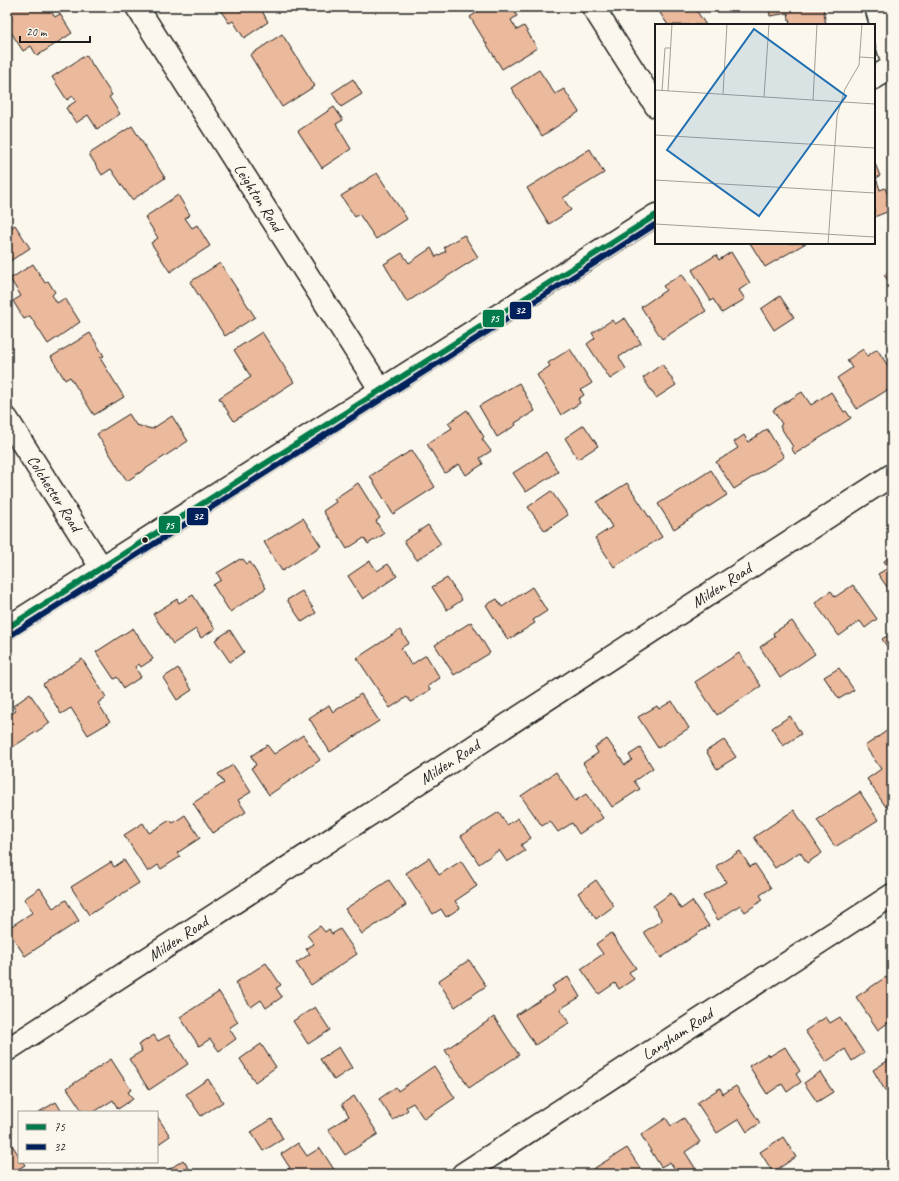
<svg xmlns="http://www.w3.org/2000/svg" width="899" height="1181" font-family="Caveat,sans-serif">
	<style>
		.building { fill: #ebb99c; stroke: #1c1c1c }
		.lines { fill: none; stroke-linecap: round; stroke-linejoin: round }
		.street-casing { stroke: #1c1c1c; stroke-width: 25 }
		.street { stroke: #fbf7ec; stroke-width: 22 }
		.bus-1-casing { stroke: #fbf7ec; stroke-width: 9 }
		.bus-2-casing { stroke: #fbf7ec; stroke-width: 9 }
		.bus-1 { stroke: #007b4b; stroke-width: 6 }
		.bus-2 { stroke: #00205b; stroke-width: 6 }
		.bus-dot { fill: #1c1c1c; stroke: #fbf7ec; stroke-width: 1.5 }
		.labels { text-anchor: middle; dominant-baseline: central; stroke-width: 4; stroke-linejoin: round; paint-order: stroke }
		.street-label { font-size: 16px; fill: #1c1c1c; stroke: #fbf7ec }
		.inset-road { fill: none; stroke: #a29f99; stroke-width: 1 }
		.view { fill: #1f6fb2; fill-opacity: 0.15; stroke: #1f6fb2; stroke-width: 2 }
		.inset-edge { fill: none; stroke: #1c1c1c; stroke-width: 2 }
		.line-badge { stroke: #fbf7ec; stroke-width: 1.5 }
		.badge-label { font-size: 11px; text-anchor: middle; font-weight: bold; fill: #fff }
	</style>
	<rect width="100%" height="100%" fill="#fbf7ec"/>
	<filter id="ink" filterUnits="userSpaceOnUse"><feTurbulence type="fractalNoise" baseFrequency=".025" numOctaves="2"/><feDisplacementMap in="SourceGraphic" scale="8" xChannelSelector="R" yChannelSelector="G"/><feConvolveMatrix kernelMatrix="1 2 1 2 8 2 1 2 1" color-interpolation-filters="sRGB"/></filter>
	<g filter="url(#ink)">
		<!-- building -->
		<path class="building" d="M14 7H48L55 17 60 14 72 33 37 56 31 46 23 51 7 26V22L12 19 7 12Z
			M218 7H260L268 22 244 38 233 21 229 23Z
			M485 7H512L517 16 511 20 517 30 524 26 537 48 502 69 470 17Z
			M670 7H694L706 25H668L660 13Z
			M769 7H823L826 25H790L788 13 770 16Z
			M282 34 315 86 282 107 250 55Z
			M86 55 112 95 109 97 120 114 97 129 88 115 76 123 66 108 76 101 73 96 67 100 52 77Z
			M539 70 555 94 564 89 579 112 542 136 511 88Z
			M353 79 362 94 341 107 332 93Z
			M334 107 343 120 336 124 351 149 322 168 298 131Z
			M132 126 165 178 132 200 111 169 102 175 89 154Z
			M590 149 604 173 563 198 571 210 549 224 527 188Z
			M874 161 880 176 876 178 880 190 885 188 892 204V210L874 217Z
			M377 173 407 219 376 239 359 214 355 217 341 196Z
			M178 195 190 215 185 218 192 228 197 225 210 246 170 272 151 243 158 238 145 217Z
			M15 225 30 248 7 263V227L9 229Z
			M464 235 478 257 407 302 384 264 402 253 409 263 431 248 436 257 446 251 444 247Z
			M750 243H806L765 267Z
			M731 252 750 283 739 290 745 299 722 313 713 299 711 301 692 270 716 255 719 260Z
			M220 263 255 317 225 336 190 282Z
			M33 264 45 283 48 281 55 292 52 295 57 303 65 298 80 322 48 344 30 316 24 319 13 301 21 296 10 279Z
			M892 270V286L884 275Z
			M682 274 706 311 662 339 641 307 666 290 663 286Z
			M780 296 794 317 774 330 761 309Z
			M625 318 641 343 619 357 626 369 610 379 587 344 595 338 592 333 612 320 615 324Z
			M262 332 294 382 234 421 219 398 251 377 234 350Z
			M90 333 104 356 100 358 124 397 94 415 70 377 65 380 51 357Z
			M570 349 592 383 581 390 584 395 578 399 580 403 561 415 537 375 550 366 548 363Z
			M863 349 867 356 877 349 892 372V387L857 409 837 378 852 368 847 360Z
			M662 364 676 385 656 398 643 378Z
			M519 383 535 411 515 423 516 425 497 437 479 406Z
			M802 392 811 405 831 392 844 412 846 411 851 418 795 454 791 448 793 447 780 426 782 424 773 410Z
			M467 410 484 437 482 439 491 451 480 458 483 464 466 475 459 464 445 473 427 444 452 428 448 423Z
			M129 414 136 425 152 429 172 416 188 441 127 481 97 434Z
			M584 425 598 446 578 459 565 438Z
			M767 429 784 457 734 489 716 462 738 448 734 442 744 435 748 442Z
			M412 450 435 487 393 514 370 476Z
			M546 452 558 472 526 492 513 473Z
			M711 470 727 495 674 529 658 504Z
			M358 483 380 518 376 521 384 534 368 544 364 538 347 549 323 511 336 502 334 499Z
			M627 483 662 537 614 567 595 538 612 527 597 502Z
			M551 491 568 515 545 531 528 507Z
			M303 518 321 546 282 571 264 542Z
			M428 525 441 544 417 560 404 541Z
			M892 556V594L878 574 888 568 884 561Z
			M240 559 241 560 243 559 247 564 250 562 266 588 230 612 213 585 221 580 217 573Z
			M370 561 377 571 388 564 397 576 363 599 348 576Z
			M447 578 462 600 447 610 432 587Z
			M853 585 877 619 865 628 860 621 839 636 815 603 831 591 835 597Z
			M532 587 547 611 533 620 535 623 508 640 486 605 497 599 502 607Z
			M302 591 316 613 302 622 287 600Z
			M193 595 215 629 201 638 196 629 173 644 153 614 177 599 179 603Z
			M792 621 815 654 780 678 760 647 775 637 773 633Z
			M471 622 490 653 454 675 435 645Z
			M133 628 153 659 141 667 139 664 135 667 141 677 124 688 117 677 114 679 96 652Z
			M230 630 244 652 230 662 215 640Z
			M400 630 409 643 401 648 411 665 426 655 440 678 428 686 430 690 411 702 407 697 390 708 357 658Z
			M892 633V654L882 639Z
			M739 653 761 686 717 715 695 682Z
			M82 659 106 697 98 703 110 722 88 735 71 708 61 714 43 684Z
			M178 668 192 690 177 700 163 678Z
			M839 668 854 690 839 699 824 677Z
			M30 694 50 723 8 750 7 716 16 711 13 706Z
			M361 694 379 721 330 752 309 718 329 705 333 712Z
			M672 701 689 728 658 748 638 717 657 706 659 709Z
			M790 716 801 734 783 746 772 728Z
			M888 730 892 736V803L886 807 867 779 881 769 865 746Z
			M303 735 320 760 269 795 251 768 256 765 251 756 267 745 274 754Z
			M607 739 625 765 632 760 629 755 640 748 653 768 634 781 640 789 612 807 583 763 598 753 595 747Z
			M724 740 736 757 717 769 706 751Z
			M233 765 251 792 238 800 246 812 213 833 193 803 224 783 218 774Z
			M556 772 575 801 586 794 603 818 579 834 572 823 558 832 550 821 542 826 521 796Z
			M860 792 878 820 835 847 817 820Z
			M794 810 822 853 807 863 800 852 775 868 754 837Z
			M499 812 507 825 518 818 531 838 521 845 525 851 507 862 499 850 479 864 461 836Z
			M185 815 200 838 177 853 180 857 161 869 158 865 148 872 124 835 143 823 149 833 170 820 173 823Z
			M740 851 750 867 755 864 771 888 760 895 763 900 745 912 740 905 718 920 703 896 726 882 716 866Z
			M429 858 439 875 461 861 477 886 455 901 460 908 446 917 441 909 433 914 406 873Z
			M124 860 139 883 89 915 71 887 111 862 114 867Z
			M389 880 406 905 362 934 345 909Z
			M596 880 614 906 596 919 578 893Z
			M40 888 53 908 66 900 79 921 25 956 7 929 33 912 24 899Z
			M671 893 681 909 692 901 709 926 661 958 644 932 662 920 653 906Z
			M320 926 325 932 329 929 332 934 340 929 357 954 311 985 296 963 310 954 306 949 314 944 307 935Z
			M611 933 636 968 629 972 634 979 619 989 615 983 599 994 581 969 603 954 596 944Z
			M469 960 486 986 455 1007 438 981Z
			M266 963 281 985 276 988 282 997 266 1008 261 1000 251 1007 235 983Z
			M568 977 580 997 560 1009 569 1023 535 1045 516 1015 555 991 552 986Z
			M886 977 892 985V1020L878 1030 856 997Z
			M219 992 238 1022 229 1028 236 1039 219 1051 210 1039 199 1046 180 1017Z
			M315 1007 330 1030 308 1044 293 1021Z
			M494 1017 519 1055 469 1088 445 1050Z
			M826 1017 830 1023 840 1017 864 1053 852 1061 845 1049 826 1062 805 1031Z
			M154 1035 158 1041 169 1035 188 1064 149 1090 129 1059 142 1051 138 1045Z
			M261 1044 276 1067 255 1082 240 1059Z
			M339 1047 352 1068 334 1080 320 1059Z
			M785 1047 800 1071 796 1074 801 1082 787 1092 782 1084 767 1094 749 1066 768 1054 770 1056Z
			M111 1059 131 1090 128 1092 133 1099 118 1109 113 1100 94 1112H83L67 1088Z
			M889 1060 892 1064V1089L886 1092 873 1070Z
			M434 1066 455 1098 424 1119 413 1103 406 1107 408 1110 393 1120 379 1099 396 1087 398 1091Z
			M820 1072 833 1092 817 1102 804 1083Z
			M208 1079 223 1102 201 1116 186 1094Z
			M736 1086 760 1123 747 1132 739 1119 717 1133 697 1103 720 1088 723 1094Z
			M354 1096 378 1134 345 1155 328 1129 349 1116 342 1104Z
			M56 1102 62 1112H39Z
			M157 1116 170 1136 157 1145Z
			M666 1118 671 1126 684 1118 700 1142 685 1152 699 1174H678L670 1162 661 1167 641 1135Z
			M272 1119 283 1139 263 1151 251 1132Z
			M783 1137 796 1157 773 1172 760 1152Z
			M9 1140 19 1156V1162H23L25 1165 10 1174H7V1141Z
			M298 1143 307 1156 320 1148 337 1174H288L286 1171 290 1168 281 1154Z
			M627 1148 644 1174H585Z
			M183 1160 193 1174H165L164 1173Z"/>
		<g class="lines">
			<!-- street casing -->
			<g class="street-casing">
				<g id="street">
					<path id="s1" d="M137 7 380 389"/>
					<path d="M593 7 656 106"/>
					<path d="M876 7 892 61"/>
					<path d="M874 78 892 67"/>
					<path id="s2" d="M7 419 101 567"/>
					<path d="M7 628 656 215"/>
					<path id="s3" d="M7 1050 892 475"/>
					<path id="s4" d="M463 1174 892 895"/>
				</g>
			</g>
			<!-- street -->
			<use href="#street" class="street"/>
			<!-- bus-1 casing -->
			<g class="bus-1-casing">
				<path id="bus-1" d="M7 628 656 215"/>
			</g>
			<!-- bus-2 casing -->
			<g class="bus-2-casing">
				<path id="bus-2" d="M11 635 656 224"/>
			</g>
			<!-- bus-1 -->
			<use href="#bus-1" class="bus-1"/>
			<!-- bus-2 -->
			<use href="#bus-2" class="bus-2"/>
		</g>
	</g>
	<!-- markers -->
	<circle class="bus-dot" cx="145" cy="540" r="3.5"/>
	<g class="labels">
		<!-- street labels -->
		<g class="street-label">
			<text stroke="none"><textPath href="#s1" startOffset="226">Leighton Road</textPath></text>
			<text stroke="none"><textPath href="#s2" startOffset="88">Colchester Road</textPath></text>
			<text stroke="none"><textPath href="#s3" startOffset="852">Milden Road</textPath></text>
			<text stroke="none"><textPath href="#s3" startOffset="528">Milden Road</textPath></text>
			<text stroke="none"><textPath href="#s3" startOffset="204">Milden Road</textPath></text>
			<text stroke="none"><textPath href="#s4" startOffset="256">Langham Road</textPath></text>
		</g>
	</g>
	<!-- overview -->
	<g transform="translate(655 24)">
		<rect width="220" height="220" fill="#fbf7ec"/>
		<path class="inset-road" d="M205 33 220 34M0 66 220 80M7 67 10 24H16M13 67 17 0M68 70 72 0M109 73 114 0M158 76 162 0M0 111 220 124M0 156 220 169M0 200 220 213M173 220 182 92 190 65 204 41 207 0"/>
		<path class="view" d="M99 5 191 72 104 192 12 126Z"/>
		<rect width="220" height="220" class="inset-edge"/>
	</g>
	<g class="line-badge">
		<rect x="509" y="301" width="23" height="19" rx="4" fill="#00205b"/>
		<rect x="482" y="309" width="23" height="19" rx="4" fill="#007b4b"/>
		<rect x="186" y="507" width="23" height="19" rx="4" fill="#00205b"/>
		<rect x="158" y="515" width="23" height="19" rx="4" fill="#007b4b"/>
	</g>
	<g class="badge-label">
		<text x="520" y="314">32</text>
		<text x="494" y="322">75</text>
		<text x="198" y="520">32</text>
		<text x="169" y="529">75</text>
	</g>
	<!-- margin -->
	<rect width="899" height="1181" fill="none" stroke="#fbf7ec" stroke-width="24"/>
	<rect x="12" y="12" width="875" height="1157" fill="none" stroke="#1c1c1c" stroke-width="1.5" filter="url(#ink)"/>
	<!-- legend -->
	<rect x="18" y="1111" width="140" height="52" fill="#fbf7ec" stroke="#a29f99"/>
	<rect x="26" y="1124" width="20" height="6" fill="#007b4b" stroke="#a29f99"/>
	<text x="54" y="1131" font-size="12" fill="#1c1c1c">75</text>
	<rect x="26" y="1144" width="20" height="6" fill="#00205b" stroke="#a29f99"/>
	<text x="54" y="1151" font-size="12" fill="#1c1c1c">32</text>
	<!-- scale -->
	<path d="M20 36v6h70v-6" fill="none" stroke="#1c1c1c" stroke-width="2"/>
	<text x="26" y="36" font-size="12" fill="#1c1c1c" stroke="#fbf7ec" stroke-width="3" paint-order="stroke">20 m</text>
</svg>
